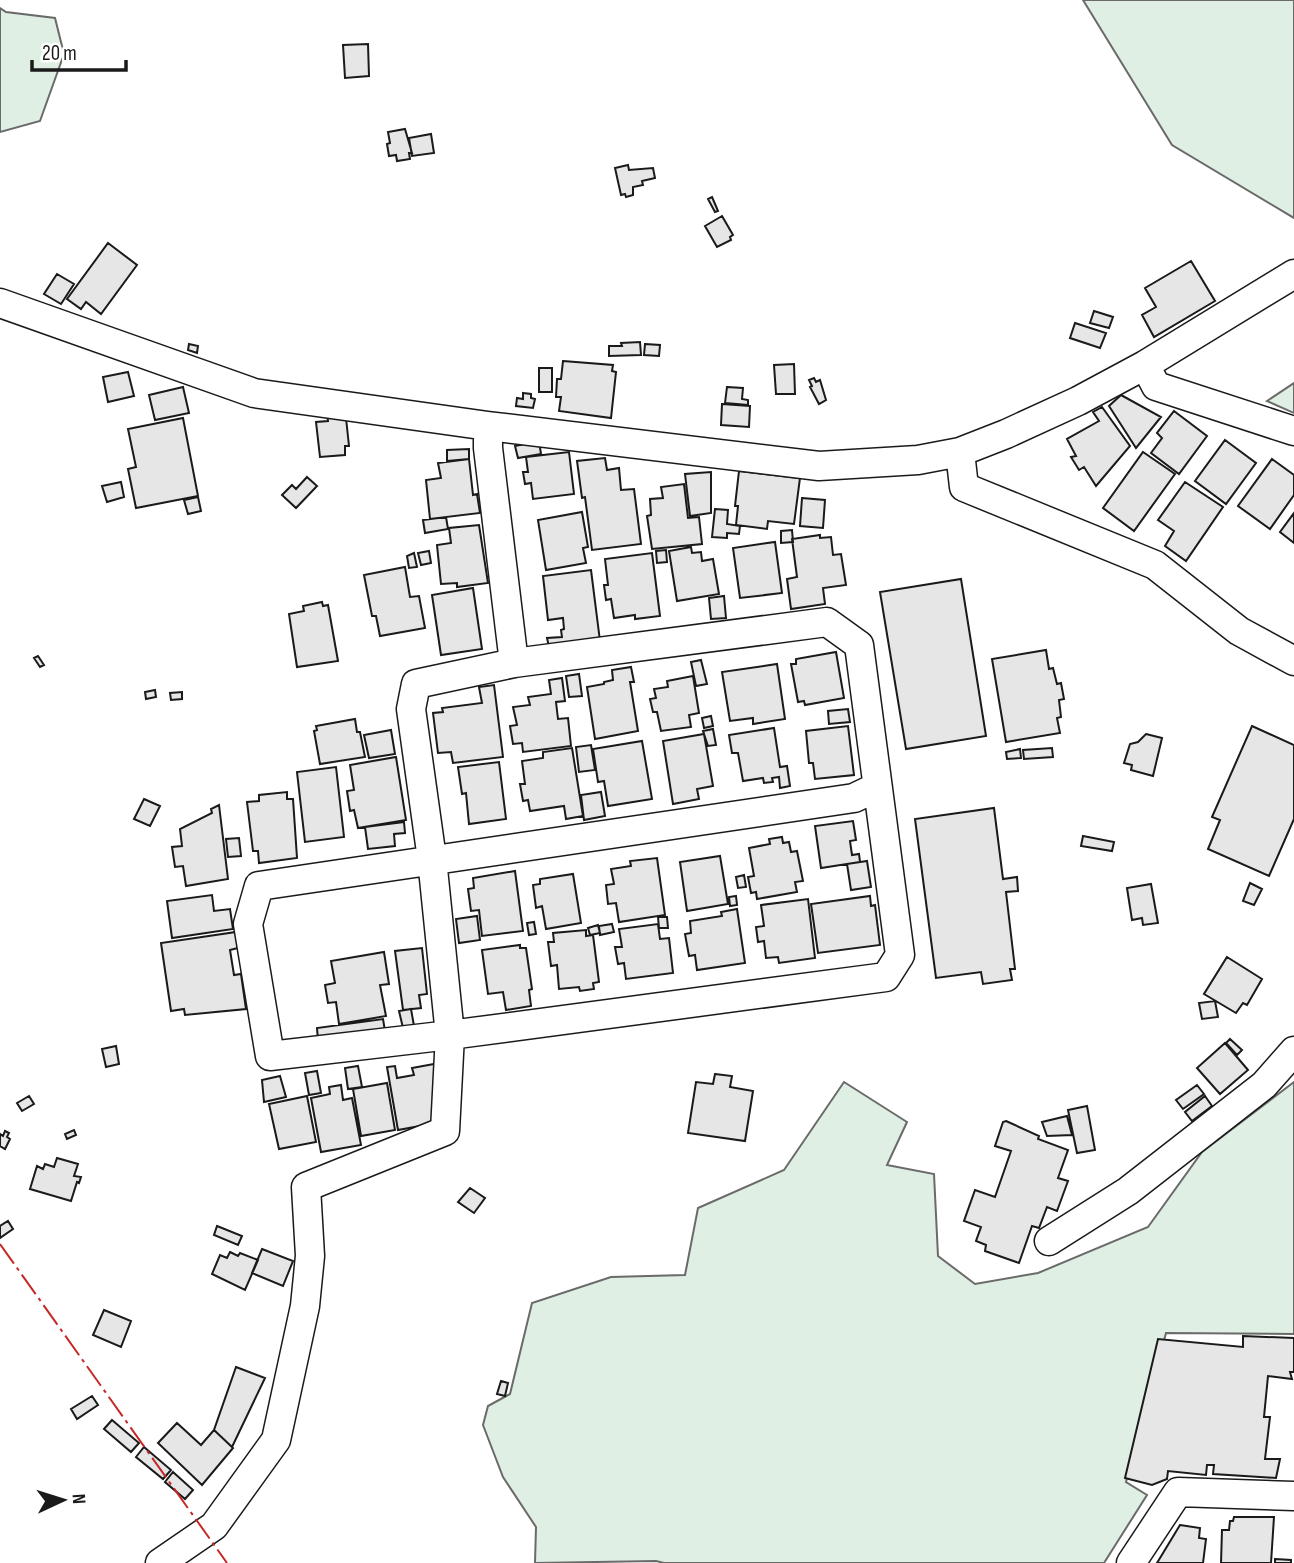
<svg xmlns="http://www.w3.org/2000/svg" width="1294" height="1563" font-family="'Sofia Sans Condensed',sans-serif">
	<style>
		.green { fill: #e0efe3; stroke: #6a6a6a; stroke-width: 2 }
		.building { fill: #e6e6e6; stroke: #1a1a1a; stroke-width: 2 }
		.lines { fill: none; stroke-linecap: round; stroke-linejoin: round }
		.minor-casing { stroke: #1a1a1a; stroke-width: 31 }
		.minor { stroke: #fff; stroke-width: 28 }
		.power { stroke: #c62828; stroke-width: 2; stroke-dasharray: 24 5 3.5 5; stroke-linecap: butt }
	</style>
	<rect width="100%" height="100%" fill="#fff"/>
	<!-- green -->
	<path class="green" d="M1083 0H1294V218L1172 145Z
		M0 8 6 12 55 18 64 54 40 121 0 132Z
		M1294 383V413L1267 401Z
		M844 1082 907 1122 887 1165 934 1174 938 1256 975 1284 1038 1273 1148 1227 1202 1152 1294 1082V1334L1166 1333 1126 1482 1147 1495 1104 1563H664L656 1561 535 1563 536 1527 503 1477 483 1425 488 1406 510 1394 532 1303 611 1277 685 1275 698 1208 784 1170Z"/>
	<!-- building -->
	<path class="building" d="M368 44 369 76 345 78 343 45Z
		M405 129 412 153H409L410 159 397 161 396 155 389 156 387 144 390 143 388 132Z
		M431 134 434 153 412 156 409 138Z
		M628 165 629 170 653 168 655 178 642 181 643 185 633 187V195L626 197 625 194 621 195 615 168Z
		M712 197 718 211 715 212 708 199Z
		M722 216 733 235 730 237 731 240 717 247 705 226Z
		M108 243 137 265 101 314 86 302 81 309 67 299Z
		M1191 261 1215 301 1154 337 1142 315 1156 307 1145 288Z
		M57 274 74 284 61 304 44 294Z
		M1094 311 1113 317 1109 328 1090 323Z
		M1075 323 1106 333 1100 348 1070 338Z
		M640 342 641 355 609 356V346H622L621 343Z
		M189 344 198 346 197 353 188 350Z
		M645 344 660 345 659 356 644 355Z
		M563 361 613 365 612 371 616 372 611 418 559 411 561 397H556L557 379H561Z
		M794 364 795 394H776L774 365Z
		M539 368H552V392H539Z
		M128 372 134 396 108 402 103 377Z
		M814 378 816 382 820 380 826 400 819 404 810 387 812 386 809 380Z
		M183 387 189 413 155 420 149 395Z
		M727 387 743 388 742 399 748 400V405L725 403Z
		M523 393 531 394V398L535 399 533 408 516 406 517 398 523 399Z
		M1121 395 1161 417 1136 448 1109 406Z
		M722 404 750 406 749 427 721 425Z
		M1102 407 1130 446 1096 486 1084 467 1079 470 1071 457 1076 456 1067 439 1099 421 1093 412Z
		M1174 411 1207 436 1179 474 1151 453 1162 438 1157 433Z
		M327 414 346 418 349 446H345V455L320 457 316 422 328 421Z
		M183 418 198 496 136 508 128 469 136 467 128 429Z
		M1225 440 1256 463 1226 504 1195 481Z
		M539 441 541 454 518 458 515 446Z
		M469 449V459L447 461V450Z
		M569 452 574 494 533 499 531 483 525 484 523 472H528L526 457Z
		M1143 452 1175 474 1134 531 1103 508Z
		M605 458 607 470 619 468 621 490 634 489 641 544 592 550 585 497 582 498 577 461Z
		M469 459 473 495 477 494 480 513 430 519 426 480 441 478 438 463Z
		M1272 459 1294 475V495L1270 529 1238 506Z
		M739 471 800 478 794 524 768 521 767 529 736 525 738 506H735Z
		M711 472V513L690 516 685 474Z
		M307 477 317 486 296 508 282 495 292 485 296 489Z
		M121 482 124 497 107 502 102 486Z
		M1185 482 1223 507 1186 561 1165 546 1174 531 1158 520Z
		M684 484 688 518 699 517 702 544 652 549 647 516 651 515 650 499 663 498 661 487Z
		M198 497 201 511 188 514 184 500Z
		M802 498 825 500 823 528 800 526Z
		M715 509 728 510 727 524 740 526 739 534 727 533V538L712 537Z
		M582 512 588 547 583 548 586 563 546 570 538 520Z
		M1294 513V543L1280 532Z
		M446 517 448 529 425 533 423 520Z
		M479 525 488 583 457 587V583L441 584 437 545 451 543 449 528Z
		M792 530 793 542 781 543V531Z
		M820 535V538L831 537 833 555 841 554 846 585 823 588 825 604 791 609 787 579 797 577 792 539Z
		M775 542 782 593 740 598 733 548Z
		M691 547 692 553 701 552 702 561 713 559 719 594 677 601 669 551Z
		M666 550 667 562 657 563 656 551Z
		M429 551 431 563 421 565 418 553Z
		M414 553 417 567 409 568 407 556Z
		M652 553 660 616 635 619V615L614 618 611 599 606 600 604 585H608L605 559Z
		M405 567 410 597 419 596 425 628 380 636 376 616H372L364 575Z
		M591 570 600 641 549 647 547 638 562 637 561 630 564 629 563 618 548 620 543 576Z
		M961 579 986 736 906 749 880 592Z
		M473 588 482 649 441 655 432 595Z
		M724 596 726 618 711 619 709 598Z
		M322 602 323 606 328 605 338 661 297 667 289 614 304 611 303 606Z
		M1046 650 1049 669 1053 668 1057 684 1061 683 1064 699 1059 700 1061 717 1057 718 1060 733 1006 742 992 659Z
		M836 652 844 698 805 705 804 701 798 702 791 664H796V659Z
		M38 656 44 665 40 667 34 658Z
		M701 660 707 684 696 686 691 662Z
		M777 664 785 719 753 724V718L730 721 722 672Z
		M631 667 634 682H630L638 731 595 739 587 687 604 684V682L613 680 612 670Z
		M579 674 582 696 569 697 566 676Z
		M693 676 699 713 689 715 691 727 661 731 657 712H653L650 699 656 698 654 689 668 687 667 681Z
		M562 678 565 701 556 702 558 719 568 718 571 746 523 752 522 743 513 744 510 726 517 725 513 707 530 705 528 697 551 694 549 680Z
		M494 685 503 757 453 763 451 752 438 753 433 713 443 712 442 708 482 703 479 687Z
		M155 690 156 697 146 699 145 692Z
		M182 692V699L171 700 170 693Z
		M848 709 850 722 829 724 828 711Z
		M711 716 713 726 704 728 702 718Z
		M355 719 357 732H360L365 757 320 764 314 731 317 730 316 726Z
		M848 726 854 775 815 779 813 763H809L806 731Z
		M1252 726 1294 745V819L1269 876 1208 849 1220 820 1212 817Z
		M774 728 780 767 787 766 790 786 780 788 779 777 772 778 773 782 764 783 763 778 743 781 738 753H732L729 735Z
		M713 729 716 745 708 746 703 731Z
		M391 730 395 754 369 758 364 735Z
		M704 734 713 786 697 789 699 799 673 804 663 741Z
		M1146 734 1162 738 1153 776 1131 770 1132 765 1124 763 1130 744 1138 742Z
		M642 741 652 799 608 806 604 781 598 782 593 749Z
		M591 745 595 770 579 772 576 747Z
		M572 748 583 816 566 819 564 806 530 811 528 800 523 801 520 784H525L522 761 543 758V752Z
		M1052 748 1053 757 1024 759 1023 750Z
		M1020 749 1021 758 1007 759 1006 752Z
		M396 757 406 820 358 828 354 810 350 811 347 791 354 790 350 765Z
		M499 762 506 819 469 824 466 793 462 794 458 767Z
		M336 767 344 837 305 842 297 772Z
		M287 792V799H293L297 858 259 863 258 851H253L247 802 259 801V795Z
		M601 792 605 816 584 820 581 795Z
		M144 799 160 806 150 826 134 819Z
		M219 805 228 879 186 886 183 866 175 867 172 847 182 846 180 829 212 813 211 809Z
		M994 808 1003 879 1017 877 1018 891 1006 892 1015 969H1010L1012 980 983 984 981 972 936 978 915 819Z
		M853 821 856 840 850 841 852 855 859 854 860 862 821 868 815 826Z
		M404 822 405 833 394 834 395 846 368 849 365 827Z
		M1083 836 1114 842 1112 851 1081 846Z
		M782 837 783 843 789 842 791 852 797 851 803 881 795 882 797 892 757 899 756 892 751 893 748 877 754 876 749 848 770 844 769 839Z
		M239 838 241 856 228 857 226 839Z
		M720 856 728 904 687 911 680 862Z
		M657 858 665 915 619 922 616 903 608 904 606 885 614 884 611 869 631 866 630 861Z
		M867 861 871 887 851 890 847 864Z
		M515 871 523 931 482 936 479 910 471 911 468 889 474 888 473 878Z
		M573 874 581 923 546 929 542 906 536 908 533 885 540 884V879Z
		M744 875 746 887 738 888 736 877Z
		M1250 883 1262 889 1254 905 1243 901Z
		M1151 884 1158 923 1143 925 1142 918 1132 920 1127 888Z
		M212 895 214 911 230 909 233 929 172 938 167 901Z
		M736 896 737 905 730 906 729 897Z
		M870 896 871 906 875 905 880 945 818 953 811 904Z
		M808 899 815 958 779 963 778 957 766 958 764 941 758 942 756 927 764 926 761 905Z
		M737 909 745 963 697 970 695 955 689 956 685 934 691 933 690 921 722 916 721 912Z
		M477 916 480 940 459 943 456 919Z
		M658 917H667L668 928H659Z
		M534 922 536 934 529 935 527 923Z
		M612 924 614 932 600 935 599 926Z
		M658 924 660 939 669 938 673 973 626 979 624 963 618 964 615 947H622L619 929Z
		M598 925 600 933 590 935 588 928Z
		M586 930V936L593 935 599 982 593 983 594 989 580 991 579 987 559 989 557 965 551 966 548 942H554L553 933Z
		M236 932 238 948 230 950 234 975 241 974 246 1009 185 1015 184 1009 171 1011 161 943Z
		M520 945V948H526L532 989 529 990 531 1006 506 1010 503 992 488 994 482 950Z
		M422 948 427 994 419 995 421 1008 403 1010 395 951Z
		M384 952 389 984 380 985 386 1016 339 1024 336 1002 328 1003 325 985 335 983 331 961Z
		M1227 957 1262 979 1247 1005 1243 1003 1236 1013 1204 994Z
		M1215 1001 1218 1017 1202 1019 1199 1003Z
		M411 1009 414 1026 403 1028 399 1011Z
		M383 1019 385 1031 318 1040 317 1028Z
		M1230 1039 1242 1050 1237 1055 1226 1043Z
		M1225 1043 1248 1070 1220 1094 1197 1068Z
		M116 1046 119 1064 106 1067 102 1049Z
		M434 1064 436 1123 398 1130 387 1067 395 1066 397 1078 414 1075 412 1068Z
		M358 1066 362 1087 348 1089 345 1068Z
		M317 1071 321 1093 309 1095 305 1073Z
		M715 1074 732 1076 730 1087 753 1091 745 1141 688 1133 696 1082 713 1084Z
		M280 1076 286 1097 264 1102 262 1080Z
		M387 1083 395 1130 361 1136 353 1089Z
		M341 1085 343 1100 352 1098 361 1145 321 1152 311 1098 330 1094 329 1087Z
		M1197 1085 1204 1094 1183 1109 1176 1100Z
		M29 1096 34 1104 22 1111 17 1103Z
		M307 1096 316 1142 279 1149 269 1104Z
		M1205 1096 1212 1106 1192 1121 1185 1112Z
		M1087 1106 1095 1150 1077 1153 1068 1110Z
		M1067 1116 1072 1135 1047 1136 1042 1122Z
		M1006 1121 1039 1136 1038 1139 1068 1150 1058 1178 1068 1181 1057 1211 1047 1207 1039 1228 1032 1226 1019 1263 985 1251 986 1245 976 1241 981 1227 964 1221 975 1190 995 1197 1011 1151 995 1146 1003 1122Z
		M74 1130 76 1135 67 1139 65 1134Z
		M5 1131 9 1133 7 1137 10 1139 5 1149 0 1146V1134L3 1136Z
		M57 1158 78 1164 74 1176 81 1177 79 1183 77 1182 71 1201 30 1189 37 1166 43 1169 45 1164 54 1167Z
		M470 1188 485 1198 474 1213 458 1202Z
		M8 1221 13 1229 0 1238V1226Z
		M217 1226 242 1236 238 1245 214 1235Z
		M262 1249 293 1261 283 1286 252 1273Z
		M230 1252 238 1256 240 1253 258 1260 245 1290 212 1274 220 1255 227 1258Z
		M104 1310 131 1321 121 1347 93 1335Z
		M1243 1336 1294 1338V1372H1290L1292 1379 1268 1376 1264 1417H1270L1265 1459H1280L1276 1478 1213 1474 1214 1465H1207L1206 1475 1168 1471 1167 1479 1152 1485 1125 1478 1158 1339 1243 1347Z
		M236 1367 265 1378 232 1447 214 1430Z
		M501 1381 508 1383 505 1396 497 1394Z
		M92 1396 98 1405 77 1419 71 1409Z
		M112 1420 139 1443 131 1452 104 1429Z
		M177 1423 201 1445 214 1430 233 1448 202 1485 158 1443Z
		M144 1447 171 1470 163 1479 136 1457Z
		M173 1472 193 1490 185 1499 165 1482Z
		M1234 1517H1274L1271 1563H1221L1222 1530H1229L1230 1521H1233Z
		M1180 1525 1200 1528 1199 1538 1206 1539 1203 1563H1157Z
		M1275 1559 1291 1560V1563H1275Z"/>
	<g class="lines">
		<!-- minor casing -->
		<g class="minor-casing">
			<path id="minor" d="M0 303 254 393 488 426 819 466 918 460 960 452 1006 434 1078 401 1145 365 1294 274
				M1145 365 1156 386 1294 431
				M960 452 964 487 1155 565 1239 631 1294 661
				M514 663 827 622 859 645 900 955 886 977 450 1035 270 1056 248 924 259 886 854 798 877 787
				M1049 1241 1128 1191 1264 1085 1294 1051
				M160 1563 214 1526 276 1440 305 1306 310 1256 306 1187 445 1131 450 1035 432 859 411 709 416 684 514 663 488 448V426
				M1131 1563 1178 1492 1294 1496"/>
		</g>
		<!-- minor -->
		<use href="#minor" class="minor"/>
		<!-- power -->
		<path class="power" d="M0 1244 227 1563"/>
	</g>
	<!-- north arrow -->
	<g transform="translate(63 1500) rotate(86)" stroke="#ffffff" stroke-width="5" paint-order="stroke">
	<path d="M0-5L12 26L0 18L-12 26Z" fill="#1a1a1a"/>
	<text y="-10" font-size="19" font-weight="bold" text-anchor="middle" fill="#1a1a1a">N</text>
	</g>
	<!-- scale -->
	<path d="M32 60v10h94v-10" fill="none" stroke="#1a1a1a" stroke-width="3.5"/>
	<text x="42" y="60" font-size="21" fill="#1a1a1a" stroke="#ffffff" stroke-width="5" paint-order="stroke">20 m</text>
</svg>
